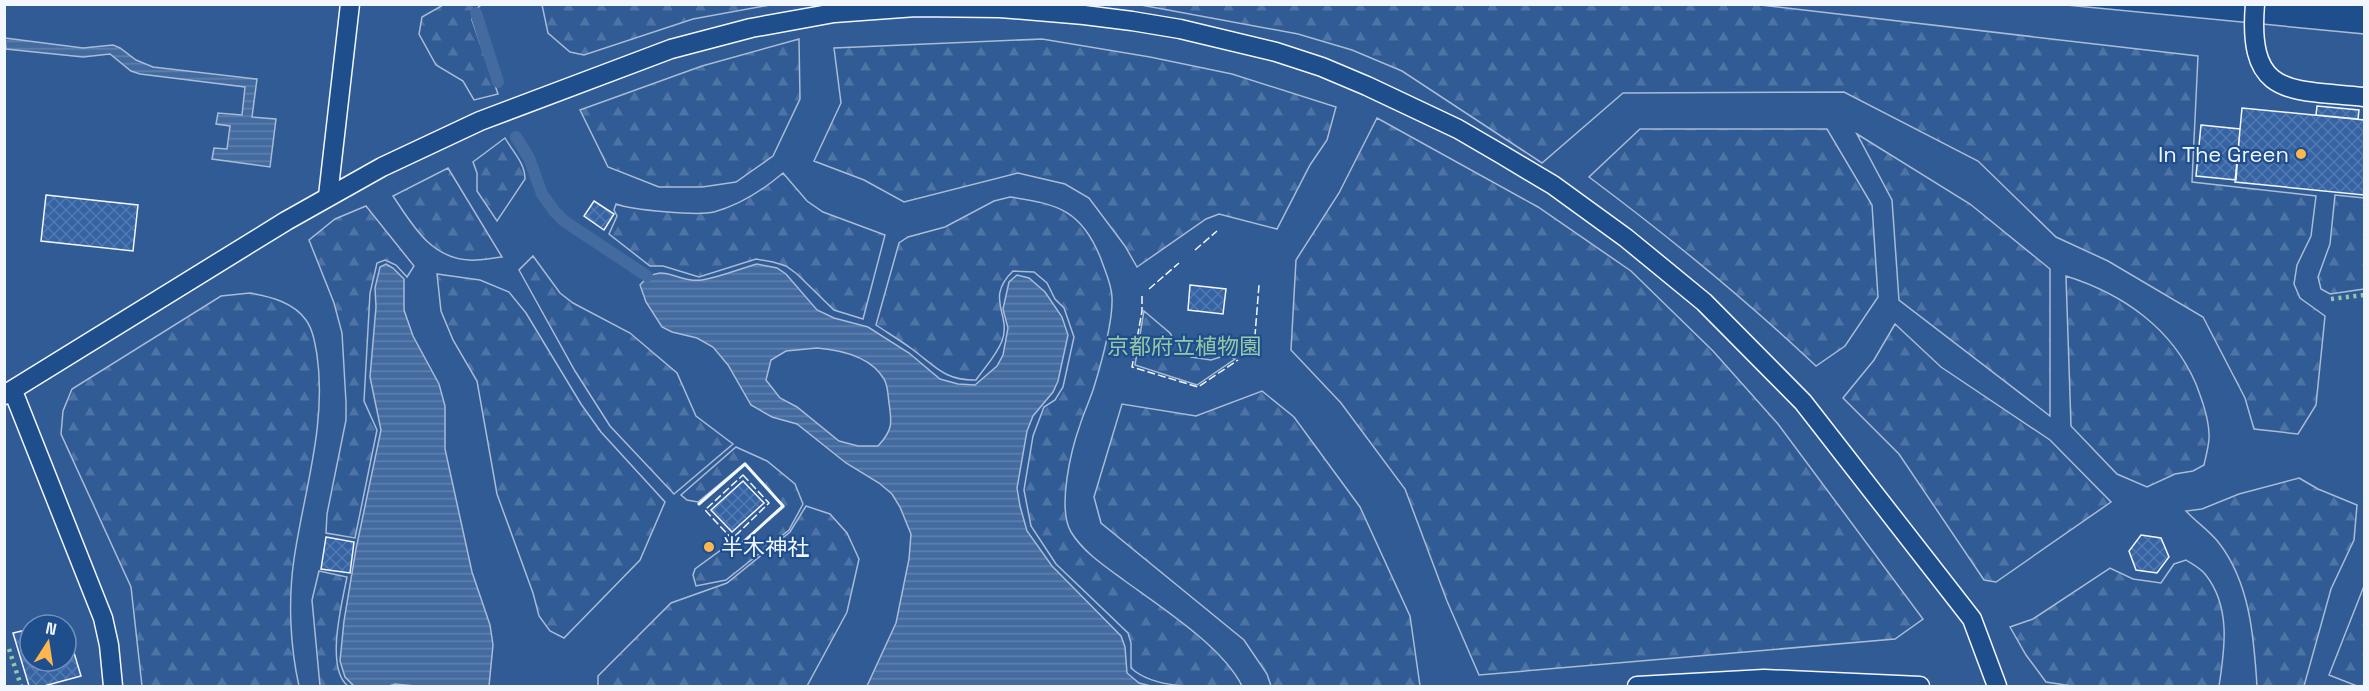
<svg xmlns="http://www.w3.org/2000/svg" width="2369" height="691" font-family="'Space Grotesk','Noto Sans JP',sans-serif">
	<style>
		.built { fill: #305b95; stroke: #a8bbd7; stroke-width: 1.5; fill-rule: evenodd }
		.forest { fill: url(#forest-firs); stroke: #a8bbd7; stroke-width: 1.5 }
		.water { fill: url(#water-rules); stroke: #a8bbd7; stroke-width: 1.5; fill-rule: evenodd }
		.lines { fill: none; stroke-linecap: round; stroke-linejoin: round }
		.stream { stroke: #446ba0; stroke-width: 12 }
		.building { fill: url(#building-cross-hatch); stroke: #f2f6ff; stroke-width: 1.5 }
		.lane-casing { stroke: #f2f6ff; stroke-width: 21 }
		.lane { stroke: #1f4e8c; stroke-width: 18 }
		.hedge { stroke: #97c8a6; stroke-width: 4.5; stroke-dasharray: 3 4.5; stroke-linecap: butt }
		.fence { stroke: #f2f6ff; stroke-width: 1.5; stroke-dasharray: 8 3; stroke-linecap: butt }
		.wall { stroke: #f2f6ff; stroke-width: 3 }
		.poi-dot { fill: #ffb74d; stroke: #1f4e8c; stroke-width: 2 }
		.labels { text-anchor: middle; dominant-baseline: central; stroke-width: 4.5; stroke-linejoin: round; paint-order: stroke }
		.poi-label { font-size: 22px; fill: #f2f6ff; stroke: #1f4e8c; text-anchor: end }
		.park-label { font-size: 22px; fill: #97c8a6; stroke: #1f4e8c }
	</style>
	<defs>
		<pattern id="forest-firs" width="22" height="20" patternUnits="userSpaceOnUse" patternTransform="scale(1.5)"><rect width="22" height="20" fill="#305b95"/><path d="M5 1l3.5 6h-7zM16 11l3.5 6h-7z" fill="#4e73a5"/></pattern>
		<pattern id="water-rules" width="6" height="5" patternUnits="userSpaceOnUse" patternTransform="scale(1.5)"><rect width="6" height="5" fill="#446ba0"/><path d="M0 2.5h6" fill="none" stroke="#5f81ae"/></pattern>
		<pattern id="building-cross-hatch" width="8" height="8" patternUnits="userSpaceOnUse" patternTransform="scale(1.5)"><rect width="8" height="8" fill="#3563a3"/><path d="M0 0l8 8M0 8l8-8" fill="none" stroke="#537ab1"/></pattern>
	</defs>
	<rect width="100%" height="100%" fill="#1f4e8c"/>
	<!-- built -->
	<path class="built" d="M2056 4 2364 34V686H5L4 5ZM30 625H66V661H30Z"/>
	<!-- forest -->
	<path class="forest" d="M1752 4 2198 56 2192 182 2316 196 2311 236 2297 265 2294 284 2300 298 2325 316 2316 405 2298 434 2254 429 2245 398 2203 317 2108 261 2056 237 1978 161 1844 92 1623 93 1542 163 1402 71 1352 50 1298 34 1141 5Z
		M443 5H481L473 12 472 20 498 94 474 100 463 81 436 65 419 34 422 17Z
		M542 5V4L770 5 693 19 584 55 570 52 548 33Z
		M799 39 800 99 773 156 736 182 702 187H659L608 167 580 110 702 66Z
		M1042 39 1150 57 1232 74 1336 107 1327 140 1310 165 1277 229 1219 214 1206 219 1137 267 1125 246 1089 198 1065 184 1018 173 904 202 864 180 814 161 841 103 834 48Z
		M1377 118 1538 207 1631 271 1713 351 1778 424 1923 619 1895 639 1479 675 1447 601 1405 489 1341 403 1291 350 1296 260 1339 193Z
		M1640 129H1827L1872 205 1878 297 1845 346 1816 366C1744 298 1668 236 1589 177Z
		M1857 134 1970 204 2050 269V416L1899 300 1892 200Z
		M505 138C513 152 525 163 525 179L497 221 477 191V173L473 162Z
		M448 168 502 257C491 258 479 261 469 260 430 258 412 224 393 196Z
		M783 173 807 201 823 212 885 235 863 319 834 310 797 274 786 266 773 262 756 259 699 277 663 266H650L609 234 617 216 614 210 616 204C632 210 698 216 714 212 740 205 763 190 783 173Z
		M2335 195 2364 198V289L2330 294 2321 289 2318 277 2330 244Z
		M1010 197C1059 204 1082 211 1101 259 1105 271 1112 285 1112 298 1113 322 1101 364 1094 387 1090 400 1084 412 1080 425 1071 450 1057 508 1071 532 1084 553 1106 567 1125 581 1161 607 1223 647 1242 686 1208 687 1156 691 1131 668V643L1128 633 1056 564 1031 526 1024 490 1033 436 1044 407 1055 400 1063 387 1074 337 1064 308 1055 299 1047 283 1034 272 1013 271C984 299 1012 314 1002 341 996 356 985 367 976 380 945 381 935 366 912 349 901 341 888 333 876 325L899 243 908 237 945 227 994 201Z
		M366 206 414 266 407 277 396 265 385 260 377 263 370 293 364 401 377 430 355 538 326 533 327 514 346 420V402L342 333 334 303 309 240 335 219Z
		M533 256 560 293 573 303 630 333 677 373 696 416 733 444 674 494 610 426 575 371 519 270Z
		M437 274 480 280 509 292 526 313 581 404 601 432 665 502 640 560 564 638 550 631 539 616 533 593 497 494 477 381 453 340 441 311Z
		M2066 276C2123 294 2172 328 2196 384 2202 400 2208 416 2209 433 2210 443 2206 455 2204 465L2193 471 2175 474 2147 487 2117 474 2071 426Z
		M250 293C271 297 293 302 306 320 313 330 315 343 317 355 327 424 304 491 294 559 288 600 290 646 299 686H142L131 587 61 434 63 411 72 389 221 296Z
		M1144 311 1170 333 1177 345 1191 357 1211 360 1227 355 1235 359 1197 385 1135 365Z
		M1895 324 1941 367 2050 440 2111 502 1996 582 1984 580 1899 454 1843 398 1874 360Z
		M1262 391 1294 417 1360 507 1410 616 1420 686H1271L1267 674 1244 640 1101 523 1094 497 1122 404 1196 416Z
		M736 447 767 461 795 484 803 504 789 530 726 580 696 586 693 575 695 569 721 550 739 546 784 507 745 463 698 502 687 500 681 495Z
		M2299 478 2318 489 2357 505 2354 540 2331 589 2304 686H2257C2254 638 2250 583 2219 543 2209 530 2197 523 2186 511L2202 509 2239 494Z
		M806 506 830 514 847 533 859 559 847 612 807 686H598V676L671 603 727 583 790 532Z
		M2186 560C2192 564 2200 568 2205 574 2231 606 2225 648 2219 686H2072L2046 682 2026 655 2010 627 2033 619 2110 568 2133 579 2161 583 2174 564Z
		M319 571 347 577C342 603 325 668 348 686H320L312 600Z
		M2364 586V686H2357L2329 675Z"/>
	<!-- water -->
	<path class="water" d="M5 38 83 48 113 45 120 48 136 60 153 67 257 79 252 117 276 119 270 167 212 159 214 148 227 149 230 126 216 124 218 113 242 115 245 87 140 74 131 71 110 54 83 57 6 49Z
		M386 264 393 268 404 279V310L413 336 439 384 445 406V449L472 572 490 625 493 645 489 686H416L395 684 389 686H354L345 677 340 661 344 621 356 549 381 430 370 377 376 307 375 288 380 267Z
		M757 264 777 268 786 274 817 310 834 318 868 327 909 353 940 379 958 384 975 385 997 366 1003 355 1008 328 1003 309 1009 282 1017 275 1029 278 1045 292 1062 317 1068 335 1058 381 1053 392 1033 416 1027 431 1017 488 1020 506 1027 531 1052 566 1121 636 1125 647 1127 673 1139 683 1151 686H867L896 623 909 559 911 534 900 507 892 494 879 483 846 463 797 424 772 417 751 405 728 365 713 347 697 338 672 332 662 327 646 302 640 285C661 259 677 284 702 280 720 277 739 269 757 264ZM817 348C841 350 871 357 884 379 888 385 888 396 889 403 892 423 893 430 878 446H858L839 441 797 407 780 398 766 380 771 360 786 351Z"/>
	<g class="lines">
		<!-- stream -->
		<path class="stream" d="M476 13 498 82
			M516 137 529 158 542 194 555 212 564 221 647 276"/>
	</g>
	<!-- building -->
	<path class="building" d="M2317 106 2359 110 2358 119 2316 115Z
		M2242 108 2364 120V195L2235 182Z
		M2201 125 2240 129 2236 180 2196 176Z
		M46 195 138 205 133 251 41 241Z
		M594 201 614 214 604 230 584 216Z
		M1190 285 1226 289 1223 314 1188 310Z
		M743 481 764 503 732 532 711 510Z
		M2141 535 2161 538 2169 557 2157 573 2136 570 2129 551Z
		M326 537 354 542 350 573 321 569Z
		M66 626 81 676 44 686H29L13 633 30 629V661H66Z"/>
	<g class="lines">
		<!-- lane casing -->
		<g class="lane-casing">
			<path id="lane" d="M2255 4C2247 99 2291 89 2364 97
				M328 196 350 4
				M13 391 103 618 109 645 113 686
				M4 395 286 221 382 167 480 121 671 49 751 28 834 13 916 7 1000 8 1084 15 1132 21 1180 29 1276 52 1322 67 1367 86 1458 129 1501 154 1553 185 1626 238 1704 302 1803 402 1972 619 1997 686
				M1637 686 1764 679 1920 686"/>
		</g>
		<!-- lane -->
		<use href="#lane" class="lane"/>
		<!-- hedge -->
		<path class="hedge" d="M2331 299 2364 295
			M4 450H5
			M9 649 21 686"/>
		<!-- fence -->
		<path class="fence" d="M1195 250 1217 231
			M1149 289 1179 263
			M1142 296V311L1132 367 1198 387 1238 360
			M1254 348 1259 285
			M743 475 769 503 732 539 705 510Z"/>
		<!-- wall -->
		<path class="wall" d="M699 504 745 464 783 506 739 546"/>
	</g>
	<!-- markers -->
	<g class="poi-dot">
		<circle cx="2301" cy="154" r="6"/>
		<circle cx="709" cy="547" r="6"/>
	</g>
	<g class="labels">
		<!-- poi labels -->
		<g class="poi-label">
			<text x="2289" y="154">In The Green</text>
			<text x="721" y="547" text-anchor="start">半木神社</text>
		</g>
		<!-- park labels -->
		<g class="park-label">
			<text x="1184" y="346">京都府立植物園</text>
		</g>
	</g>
	<!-- border -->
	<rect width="2369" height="691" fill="none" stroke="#f2f6ff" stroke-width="12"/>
	<!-- north arrow -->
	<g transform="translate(48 643) rotate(12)"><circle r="28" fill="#1f4e8c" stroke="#7391ba" stroke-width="1.5"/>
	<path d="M0-4.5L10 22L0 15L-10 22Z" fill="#ffb74d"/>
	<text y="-9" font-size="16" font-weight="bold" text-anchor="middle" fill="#f2f6ff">N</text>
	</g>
</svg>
